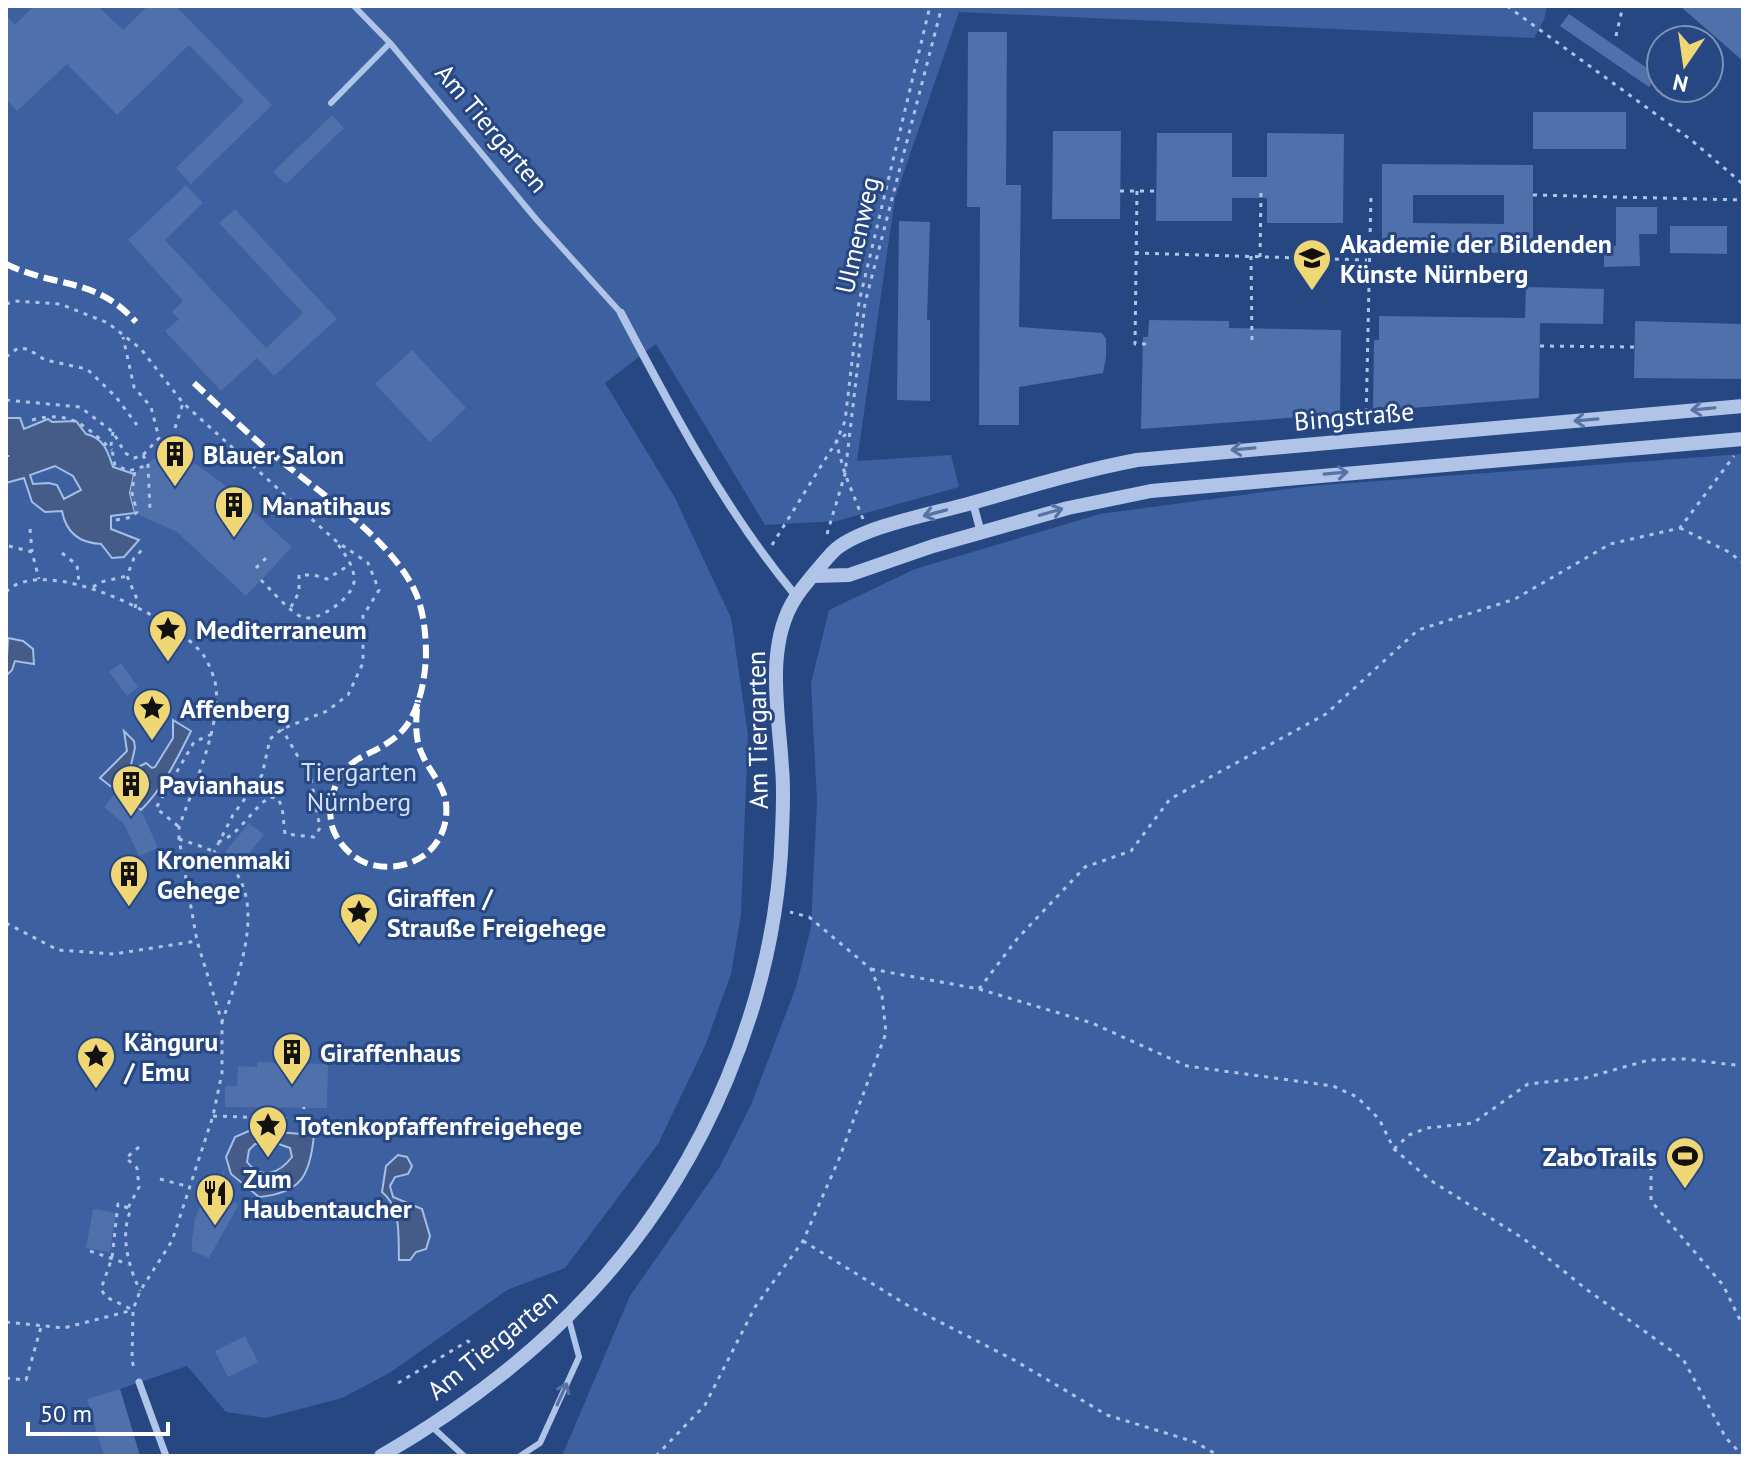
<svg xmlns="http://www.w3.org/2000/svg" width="1749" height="1462" font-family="'PT Sans',sans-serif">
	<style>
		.green { fill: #3c60a0 }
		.water { fill: #455c88; stroke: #a5bee7; stroke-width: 2; fill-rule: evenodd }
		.building { fill: #4f70ab; fill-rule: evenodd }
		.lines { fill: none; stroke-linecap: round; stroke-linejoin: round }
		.path { stroke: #b0c4e7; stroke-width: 3; stroke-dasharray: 4 6; stroke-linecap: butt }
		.service { stroke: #b0c4e7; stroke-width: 6 }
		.pedestrian { stroke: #b0c4e7; stroke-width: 7 }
		.minor { stroke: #b0c4e7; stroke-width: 8 }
		.tertiary { stroke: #b0c4e7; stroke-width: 14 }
		.rail { stroke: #fff; stroke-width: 6; stroke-dasharray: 14 6; stroke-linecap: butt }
		.oneway { stroke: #5773a6 }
		.labels { text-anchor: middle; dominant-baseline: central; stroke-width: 6; stroke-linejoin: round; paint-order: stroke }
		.street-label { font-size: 26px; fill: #fff; stroke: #274783 }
		.poi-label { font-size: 26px; font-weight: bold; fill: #fff; stroke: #274783; text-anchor: start }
		.park-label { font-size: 26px; fill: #d4e0f6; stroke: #274783 }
	</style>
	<rect width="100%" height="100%" fill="#274783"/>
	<!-- green -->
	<path class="green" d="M6 6H1547L1544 20 1534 38 959 12 895 198 857 461 951 455 959 487 837 521 765 525 656 344 605 383 675 498 731 618 748 735 741 914 731 974 705 1046 658 1144 565 1268 507 1290 391 1372 342 1398 266 1418 226 1412 187 1366 120 1389 140 1456H6Z
		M1743 454V1456H562L630 1296 719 1168 751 1105 796 987 811 927 817 801 811 683 829 610 915 569 1100 514 1310 486Z"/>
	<!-- water -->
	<path class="water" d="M6 418H20L24 429 48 419 52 422 76 421 86 434C104 438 108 452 113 467L134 474 130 493 135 513 111 516V529L139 540 124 557 112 558 101 544C79 543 66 533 62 511L45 512 32 502 24 478 6 483V457L8 456 6 455ZM55 466 73 476 81 490 64 499 57 485 49 483 33 484 30 475Z
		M8 638 23 641 33 649 34 664 15 661 12 670 6 676Z
		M173 720 191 731C177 759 163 788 141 810L100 778 127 751 124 731 134 741 135 748 131 765 136 768 146 763 152 768 155 767 173 738Z
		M251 1130 314 1135C310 1176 301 1193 259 1197L231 1174 226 1157 235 1137ZM255 1144 276 1143 290 1148 292 1157C279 1174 261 1180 247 1162L249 1150Z
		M398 1155 407 1157 412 1166 408 1174 395 1177 390 1186 393 1197 422 1209 430 1236 426 1249 416 1252 410 1260H399C398 1236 402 1208 382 1192L386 1166Z"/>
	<!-- building -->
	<path class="building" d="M34 6H98L123 30 148 6H176L272 105 191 184 176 168 244 101 189 45 117 115 67 64 17 111 6 99V15L15 25Z
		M1680 6H1743V61Z
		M1569 14 1657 75 1649 87 1560 26Z
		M968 32H1007L1006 185H1021L1019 327 1102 333 1106 339V357L1103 373 1019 387V425H979L980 207H967Z
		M1533 112H1626V149H1533Z
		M332 115 344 128 286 184 273 172Z
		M1053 131H1121L1120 219H1052Z
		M1157 133H1232V177H1267V133L1344 134 1343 223H1267V198H1232V221H1156Z
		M1382 164 1533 165V253L1382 252ZM1413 195H1504V224L1413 223Z
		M186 185 203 203 165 240 266 348 303 313 219 223 235 209 337 319 274 376 257 358 221 391 165 331 179 319 172 312 183 301 128 240Z
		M1616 207H1657V234H1639L1640 266 1604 267V246H1616Z
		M899 221 930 222 927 320H930V401L897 400Z
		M1670 226H1727V254L1670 253Z
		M1526 287 1604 289 1603 324 1540 323 1539 398 1373 411 1374 340H1379V316L1525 318Z
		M1149 320 1229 321V328L1341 330 1340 414 1141 429 1143 337H1148Z
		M1635 321 1743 324V379L1634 378Z
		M412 350 466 408 430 442 375 384Z
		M170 446 221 482 292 547 246 596 177 532 135 513 130 493 134 474Z
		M121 663 138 687 127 696 109 672Z
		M117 791 142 812 158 848 139 856 124 824 104 807Z
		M249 823 264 835 240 864 225 852Z
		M257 1062 328 1064 327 1108 225 1107V1086H237L238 1066 257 1067Z
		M225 1169 220 1197 239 1204 209 1258 192 1251V1240L195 1219 201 1204Z
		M93 1209 116 1213 110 1252 86 1248Z
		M245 1336 258 1362 228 1377 215 1351Z
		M120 1389 140 1456H104L87 1399Z"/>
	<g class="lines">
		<!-- path -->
		<path class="path" d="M1507 6 1690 139 1743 184
			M1616 36 1623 6
			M1120 191H1157
			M1137 191 1135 344H1148
			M1533 195 1743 200
			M1135 253 1367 260
			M1251 256 1252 344
			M1260 257 1261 193
			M6 304 15 301 60 304 108 323 141 349 183 403 336 541 368 563 379 590 363 616V663L348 695 327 711 282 729 270 739 262 775 233 815 214 852
			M1540 346 1635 347
			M6 357 18 348 28 349 45 360 87 369 116 397 137 425
			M6 400 80 407 113 432 125 453 134 458 143 455 159 438 151 407 134 387 123 337
			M32 420C70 410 85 425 112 450
			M1366 422 1371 194
			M175 428 183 403
			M113 432 111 445 115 465 129 471 148 465
			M143 455 148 465 150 510
			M234 464 245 457
			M863 519 845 474 836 442 845 421 859 302 930 6
			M116 520 132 517 137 512 132 493 135 470
			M1680 528 1729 552 1743 563
			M30 529 32 552
			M827 534 845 474 865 303 942 6
			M772 545 836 442 849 432
			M9 546 32 552 39 579
			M62 553 77 565 79 583
			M256 568 268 556
			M261 580C270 589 291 613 302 617 318 623 352 598 354 582 355 566 345 555 337 543
			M93 587 101 582 127 576
			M6 592C44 552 178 619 204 656 208 662 212 672 214 678 226 716 192 790 179 827V839L197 941 222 1022V1073L213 1116 172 1241 140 1291 133 1310 132 1361 135 1371
			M291 607 299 592V575H314L327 579 351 564
			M135 608 137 599 127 576 134 558 144 548
			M178 826 156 808 194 742 212 734
			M179 839C190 843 203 846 214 852 274 888 240 971 222 1022
			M218 842C240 835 251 809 270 797L277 798 282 806 285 834 314 837 320 828 311 779 282 729
			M6 923 58 950 114 954 197 941
			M871 969 979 989 1092 1023 1187 1066 1333 1086 1357 1097 1379 1119 1394 1149 1430 1180 1524 1239 1586 1289 1683 1359 1726 1438 1743 1456
			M979 989 1017 939 1085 867 1131 851 1170 799 1326 714 1418 630 1515 599 1610 544 1680 528 1734 456
			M213 1116 303 1119 304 1107
			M139 1147 126 1158 137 1168 139 1187 128 1208 130 1212C120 1237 129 1267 140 1291
			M1394 1149 1409 1135 1427 1128 1473 1123 1528 1084 1585 1078 1649 1060 1685 1059 1743 1066
			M1651 1156V1201L1723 1285 1743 1326
			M160 1179 190 1187
			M128 1208 118 1204 112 1258 101 1289 106 1297 133 1310
			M803 1241 907 1305 1014 1360 1107 1415 1195 1442 1219 1456
			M90 1251 128 1264
			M6 1322 64 1328 133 1310
			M6 1378 26 1380 41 1327
			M398 1383 468 1341 482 1357
			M656 1456 705 1405 755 1307 803 1241 839 1159 886 1033 882 996 871 969 809 917 790 912"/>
		<!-- service -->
		<path class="service" d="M354 6 390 43 536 219 621 313
			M331 103 390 43
			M430 1425 464 1456
			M520 1456 540 1443 579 1357 568 1316"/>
		<!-- pedestrian -->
		<path class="pedestrian" d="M139 1382 166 1456"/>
		<!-- minor -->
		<path class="minor" d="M621 313C672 410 725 511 796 596
			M973 503 981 533"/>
		<!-- tertiary -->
		<path class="tertiary" d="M814 576 849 575 933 546 1068 508 1151 491 1743 439
			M381 1456C457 1412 530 1358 590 1293 704 1171 777 999 782 831 783 810 784 789 782 768 779 714 764 645 796 597 801 589 829 555 836 549 864 526 932 514 968 504 1025 488 1079 471 1137 460L1743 406"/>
		<!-- rail -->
		<path class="rail" d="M6 264C55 288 96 277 136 322
			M194 383C219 406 244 430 270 452 316 491 394 539 417 596 424 614 426 636 426 656 425 679 420 706 407 725 394 743 376 749 358 759 335 773 325 805 333 829 338 843 352 858 366 863 407 877 451 850 446 803 444 785 429 771 422 754 414 738 416 718 418 700"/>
	</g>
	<!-- one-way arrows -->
	<defs><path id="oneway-shaft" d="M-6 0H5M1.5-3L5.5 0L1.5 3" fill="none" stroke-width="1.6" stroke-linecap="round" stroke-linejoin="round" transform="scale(2)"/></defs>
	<g class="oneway">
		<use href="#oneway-shaft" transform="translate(1703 409) rotate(175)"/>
		<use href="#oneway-shaft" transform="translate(1586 420) rotate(175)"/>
		<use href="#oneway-shaft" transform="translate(1243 449) rotate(175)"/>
		<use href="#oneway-shaft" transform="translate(1336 473) rotate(-5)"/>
		<use href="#oneway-shaft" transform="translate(1051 512) rotate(-16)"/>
		<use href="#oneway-shaft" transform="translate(935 513) rotate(165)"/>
		<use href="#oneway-shaft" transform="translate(562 1394) rotate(-66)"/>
	</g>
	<!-- icons -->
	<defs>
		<g id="university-pin" transform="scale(2)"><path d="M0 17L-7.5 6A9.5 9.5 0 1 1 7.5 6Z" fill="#efd776" stroke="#274783"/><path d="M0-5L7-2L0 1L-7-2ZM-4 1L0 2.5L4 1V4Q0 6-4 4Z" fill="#111"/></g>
		<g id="building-pin" transform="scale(2)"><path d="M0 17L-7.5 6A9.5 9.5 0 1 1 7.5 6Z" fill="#efd776" stroke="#274783"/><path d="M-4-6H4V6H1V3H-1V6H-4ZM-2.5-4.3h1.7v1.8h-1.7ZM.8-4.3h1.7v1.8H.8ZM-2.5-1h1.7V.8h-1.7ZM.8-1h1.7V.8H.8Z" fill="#111"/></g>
		<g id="sight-pin" transform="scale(2)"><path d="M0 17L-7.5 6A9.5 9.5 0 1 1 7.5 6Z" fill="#efd776" stroke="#274783"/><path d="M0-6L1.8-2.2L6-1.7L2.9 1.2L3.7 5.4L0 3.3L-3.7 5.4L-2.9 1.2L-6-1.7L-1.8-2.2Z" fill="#111"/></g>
		<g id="stadium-pin" transform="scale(2)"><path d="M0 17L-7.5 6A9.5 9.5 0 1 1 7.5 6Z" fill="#efd776" stroke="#274783"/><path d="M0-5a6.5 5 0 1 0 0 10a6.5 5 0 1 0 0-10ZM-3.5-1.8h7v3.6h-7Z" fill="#111"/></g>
		<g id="restaurant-pin" transform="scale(2)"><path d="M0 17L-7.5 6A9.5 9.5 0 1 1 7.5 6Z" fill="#efd776" stroke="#274783"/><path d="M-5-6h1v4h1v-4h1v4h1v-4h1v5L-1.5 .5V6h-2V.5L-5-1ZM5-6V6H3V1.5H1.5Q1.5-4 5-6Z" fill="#111"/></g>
	</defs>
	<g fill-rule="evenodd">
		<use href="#university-pin" x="1312" y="258"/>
		<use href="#building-pin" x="175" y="454"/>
		<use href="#building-pin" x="234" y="505"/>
		<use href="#sight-pin" x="168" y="629"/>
		<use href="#sight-pin" x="152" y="708"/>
		<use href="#building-pin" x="131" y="784"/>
		<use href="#building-pin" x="129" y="874"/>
		<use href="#sight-pin" x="359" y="912"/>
		<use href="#building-pin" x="292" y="1052"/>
		<use href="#sight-pin" x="96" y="1056"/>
		<use href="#sight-pin" x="268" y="1125"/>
		<use href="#stadium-pin" x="1685" y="1156"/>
		<use href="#restaurant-pin" x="215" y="1193"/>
	</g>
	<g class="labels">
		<!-- street labels -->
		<g class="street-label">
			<text transform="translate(492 128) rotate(50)">Am Tiergarten</text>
			<text transform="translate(857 235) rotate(-77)">Ulmenweg</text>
			<text transform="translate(1354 416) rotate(-5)">Bingstraße</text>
			<text transform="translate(757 730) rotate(-91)">Am Tiergarten</text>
			<text transform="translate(492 1344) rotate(-39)">Am Tiergarten</text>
		</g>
		<!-- poi labels -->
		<g class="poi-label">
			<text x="1340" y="243">Akademie der Bildenden<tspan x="1340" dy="30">Künste Nürnberg</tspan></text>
			<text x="203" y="454">Blauer Salon</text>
			<text x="262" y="505">Manatihaus</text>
			<text x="196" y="629">Mediterraneum</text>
			<text x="180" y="708">Affenberg</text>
			<text x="159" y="784">Pavianhaus</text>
			<text x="157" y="859">Kronenmaki<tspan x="157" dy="30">Gehege</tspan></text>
			<text x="387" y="897">Giraffen /<tspan x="387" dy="30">Strauße Freigehege</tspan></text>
			<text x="124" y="1041">Känguru<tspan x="124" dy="30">/ Emu</tspan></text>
			<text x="320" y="1052">Giraffenhaus</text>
			<text x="296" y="1125">Totenkopfaffenfreigehege</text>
			<text x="1657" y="1156" text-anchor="end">ZaboTrails</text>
			<text x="243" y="1178">Zum<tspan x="243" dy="30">Haubentaucher</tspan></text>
		</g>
		<!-- park labels -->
		<g class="park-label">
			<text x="359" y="771">Tiergarten<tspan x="359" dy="30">Nürnberg</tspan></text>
		</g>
	</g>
	<!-- border -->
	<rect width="1749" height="1462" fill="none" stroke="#ffffff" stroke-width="16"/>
	<!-- north arrow -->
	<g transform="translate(1685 64) rotate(193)"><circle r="38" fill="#274783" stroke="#7d91b5" stroke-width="2"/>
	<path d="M0-6L14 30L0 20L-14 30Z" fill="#efd776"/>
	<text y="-12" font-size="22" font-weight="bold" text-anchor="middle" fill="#ffffff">N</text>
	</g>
	<!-- scale -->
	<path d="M28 1422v12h140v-12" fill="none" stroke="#ffffff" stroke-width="4"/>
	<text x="40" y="1422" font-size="24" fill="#ffffff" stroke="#274783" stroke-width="6" paint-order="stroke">50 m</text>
</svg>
